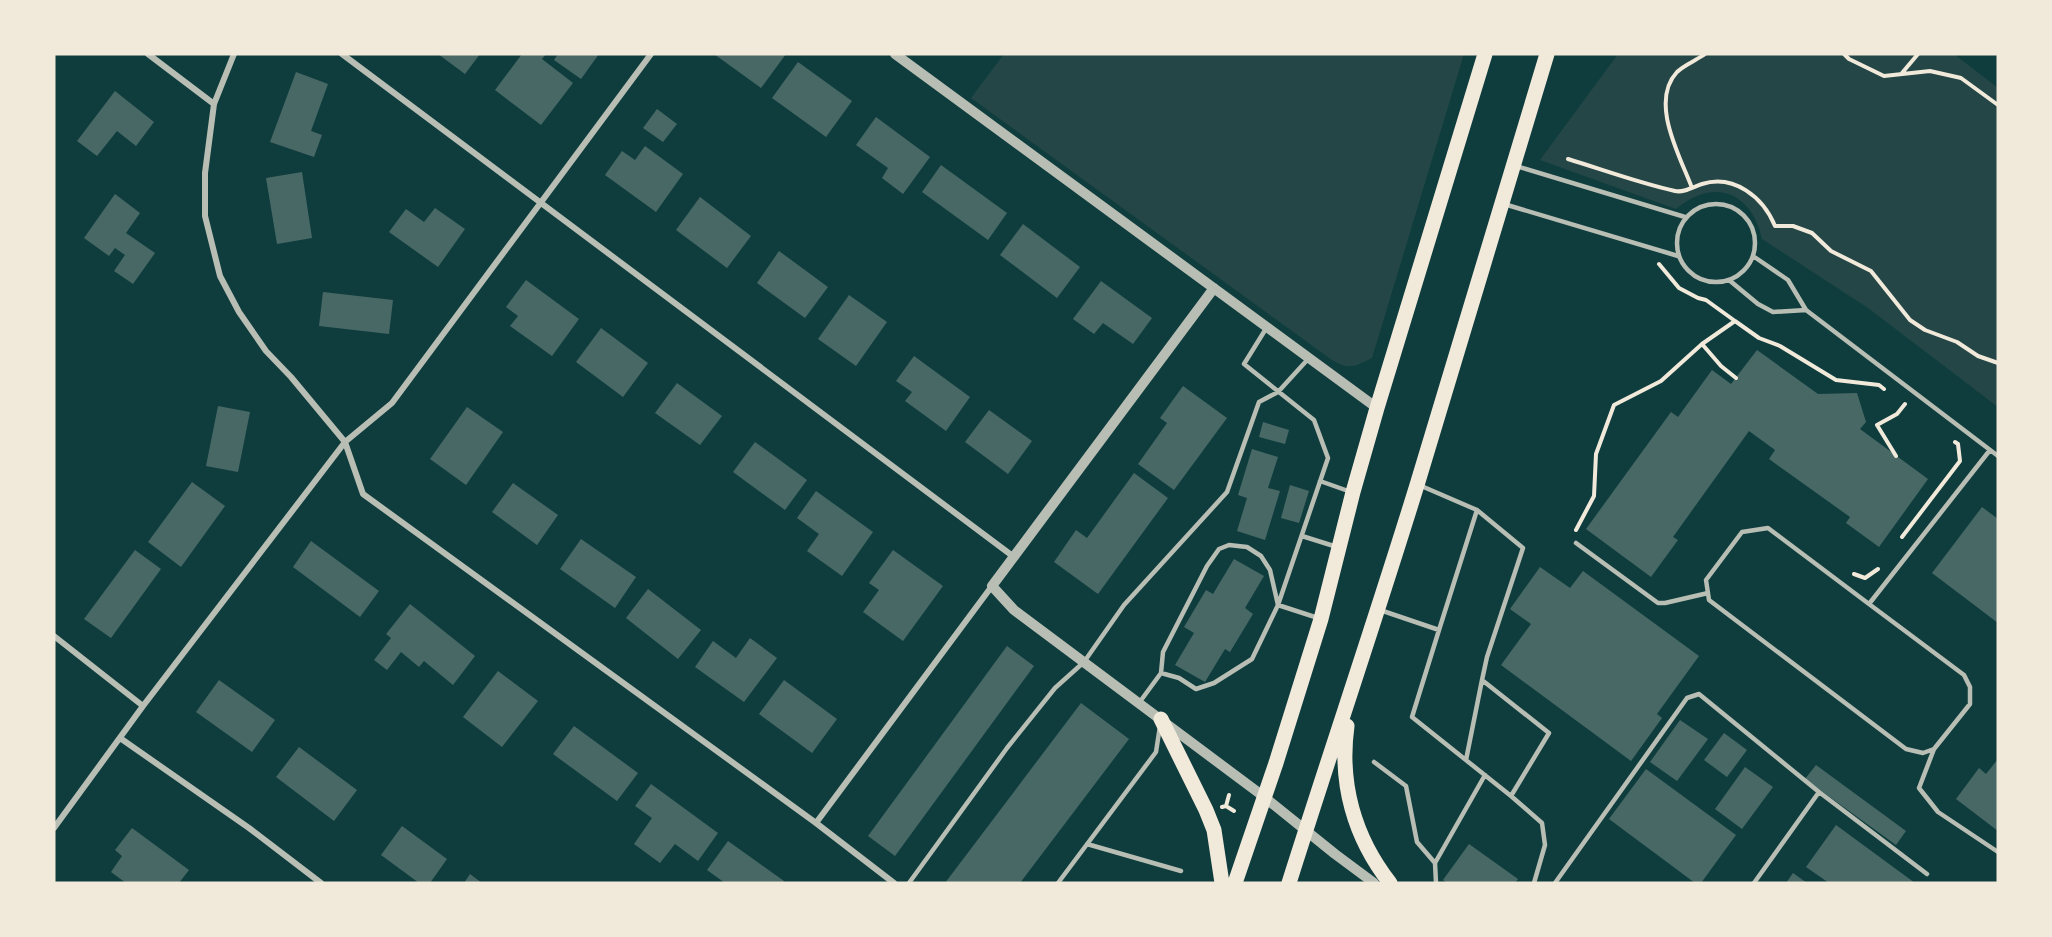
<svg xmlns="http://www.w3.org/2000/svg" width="2052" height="937" font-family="Literata,serif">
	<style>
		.green { fill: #244646 }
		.building { fill: #486865 }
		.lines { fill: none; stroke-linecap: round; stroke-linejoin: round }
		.path { stroke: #f1e9da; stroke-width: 4 }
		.service { stroke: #b8beb3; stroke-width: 4.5 }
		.minor { stroke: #b8beb3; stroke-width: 6 }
		.tertiary { stroke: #b8beb3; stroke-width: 10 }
		.primary { stroke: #f1e9da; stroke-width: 15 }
	</style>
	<rect width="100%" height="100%" fill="#0f3d3e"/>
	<!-- green -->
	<path class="green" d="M1004 54H1464L1372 358C1354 367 1349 370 1332 360L971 98Z
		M1618 54H1954L1998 88V407L1868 308 1762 239C1752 192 1714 177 1676 209L1540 160Z"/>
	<!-- building -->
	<path class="building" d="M438 54H480L465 74Z
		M522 54H546L542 59 573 83 541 125 495 90Z
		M558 54H599L581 79 554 60Z
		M714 54H786L761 88Z
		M798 62 852 101 826 137 772 98Z
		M296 72 328 84 311 131 322 135 314 157 270 142Z
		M115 91 154 122 136 146 117 131 97 156 77 141Z
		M657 109 677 124 663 142 643 128Z
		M876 117 930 157 903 194 882 178 888 168 856 145Z
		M645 146 683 174 656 212 605 175 622 151 635 160Z
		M941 165 1007 213 988 240 922 192Z
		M302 172 312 238 277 244 266 178Z
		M115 194 140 213 126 233 155 253 133 284 114 271 125 255 115 248 109 256 84 238Z
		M700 197 751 236 727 268 676 230Z
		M435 208 465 229 438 267 389 232 406 209 424 222Z
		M1023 224 1080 267 1057 298 1000 255Z
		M779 251 828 287 805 318 757 283Z
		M526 280 579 319 552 356 510 326 518 316 506 307Z
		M1101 281 1152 318 1133 344 1103 323 1094 334 1073 319Z
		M323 292 393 300 389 334 319 326Z
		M849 295 887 322 856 366 818 339Z
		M601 328 648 363 623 397 576 362Z
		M1757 350 1818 394 1857 393 1866 422 1860 429 1928 479 1879 547 1846 523 1850 517 1769 459 1775 450 1749 431 1673 537 1678 540 1651 577 1586 529 1671 412 1678 417 1712 370 1731 384Z
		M914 356 970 397 946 431 905 401 912 392 896 381Z
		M677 383 722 416 700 445 655 413Z
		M1183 386 1227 418 1174 490 1138 464 1167 423 1160 418Z
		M218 406 250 412 238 472 206 466Z
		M467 407 503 432 466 485 430 459Z
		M989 410 1032 441 1008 474 965 442Z
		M1263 422 1289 430 1285 444 1259 437Z
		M755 442 807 480 785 510 733 472Z
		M1252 449 1278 457 1268 488 1280 491 1265 540 1237 531 1247 498 1238 495Z
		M1134 473 1168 498 1098 594 1054 562 1076 530 1087 538Z
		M192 482 225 506 181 567 148 542Z
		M513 483 558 515 537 545 492 512Z
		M1290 485 1309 491 1299 523 1281 518Z
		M816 491 873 532 842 576 807 551 819 534 797 518Z
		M1982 507 1998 519V623L1932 573Z
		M581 539 636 577 615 608 560 569Z
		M311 541 379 591 360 617 293 567Z
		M135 550 161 569 111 638 84 619Z
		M893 550 943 586 903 641 863 612 879 590 869 583Z
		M1234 559 1264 576 1245 608 1253 614 1230 652 1225 649 1205 682 1175 665 1194 633 1184 627 1206 590 1213 594Z
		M1540 567 1570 588 1583 571 1699 656 1657 714 1662 718 1631 761 1501 665 1531 624 1510 609Z
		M648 589 701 630 678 659 626 618Z
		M410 604 475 656 453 685 424 661 419 667 401 652 387 670 374 660 391 638 386 634Z
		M750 638 777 658 744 702 695 667 713 641 736 658Z
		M1007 646 1034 666 895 856 868 836Z
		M498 671 538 701 502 747 463 717Z
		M219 680 275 720 252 752 196 712Z
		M784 680 837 719 812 753 759 714Z
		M1081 703 1129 739 1020 883H945Z
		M1680 720 1708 739 1677 781 1650 762Z
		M574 726 638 773 617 801 553 754Z
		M1724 733 1747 750 1727 777 1704 760Z
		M299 747 357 790 334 821 276 777Z
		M1998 759V831L1956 799 1979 768 1986 774Z
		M1816 765 1906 831 1896 845 1805 779Z
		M1745 767 1773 787 1742 829 1715 809Z
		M1646 769 1736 835 1701 883H1695L1609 819Z
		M651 784 718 833 698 861 675 844 660 863 634 844 652 818 635 806Z
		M1836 825 1915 883H1829L1806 867Z
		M402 826 447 859 430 883H419L381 855Z
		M132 828 189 870 179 883H126L111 872 122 856 115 850Z
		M728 841 784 881 783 883H725L707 870Z
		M1469 844 1518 879 1515 883H1447L1443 880Z
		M1793 873 1807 883H1786Z
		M470 874 482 883H464Z"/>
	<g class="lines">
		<!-- path -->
		<path class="path" d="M1844 54 1849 59 1884 76 1930 71 1961 78 1998 105
			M1902 73 1918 54
			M1568 159C1604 170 1639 183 1675 191 1684 193 1693 187 1702 184 1734 174 1763 197 1775 226H1793L1812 233 1831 251 1871 271 1910 320 1925 330 1957 342 1978 356 1998 363
			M1692 188C1680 156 1649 102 1677 72 1684 65 1697 60 1705 54
			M1735 321 1759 338 1780 346 1836 380 1879 385 1884 389
			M1702 344 1721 366 1736 378
			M1896 456 1877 425 1897 414 1905 404
			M1576 530 1594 496 1596 454 1614 405 1661 381 1702 344 1735 321 1706 300 1698 298 1679 288 1659 264
			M1902 537 1960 461 1958 444 1955 442
			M1854 574 1865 578 1878 569
			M1226 806 1229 795
			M1222 807 1226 806 1234 811"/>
		<!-- service -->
		<path class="service" d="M1516 166 1685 217
			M1677 243a39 39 0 1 1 78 0a39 39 0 1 1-78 0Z
			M1504 204 1678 256
			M1753 256 1788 280 1806 310 1998 456
			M1729 280 1758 304 1773 312 1806 310
			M1267 327 1244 364 1314 420 1328 458 1278 605 1318 618
			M1320 481 1351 492
			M1419 485 1477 510
			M1302 536 1337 547
			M1576 543 1658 603H1665L1708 593
			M1869 604 1964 675 1970 687V704L1934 749 1923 753 1906 749 1709 600 1706 580 1742 532 1768 528 1869 604 1990 450
			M1380 610 1439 630 1412 717 1511 796 1542 823 1545 845 1534 883
			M1439 630 1477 510 1523 548 1487 657 1482 680
			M1139 703 1161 673 1179 678 1196 689 1214 683 1252 659 1278 605 1270 570 1261 556 1247 547 1229 545 1219 549 1207 566 1163 652 1161 673
			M1934 749 1919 788 1938 812 1998 852
			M1466 760 1482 680 1549 733 1511 796
			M1374 762 1406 786 1417 842 1435 863 1485 775
			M1087 844 1181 871
			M1435 863 1436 883
			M909 883 1007 748 1055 688 1084 662 1124 605 1227 492 1259 402 1278 392 1309 358
			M1058 883 1156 752 1160 726
			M1555 883 1687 698 1699 694 1819 792
			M1754 883 1819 792 1927 874"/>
		<!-- minor -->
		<path class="minor" d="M148 54 214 104
			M234 54 214 104 205 173V216L220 276 239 312 266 351 291 377 345 442 363 494 816 823 894 883
			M342 54 1014 557
			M54 636 143 706
			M120 738 249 828 321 883
			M816 823 992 586
			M54 828 143 706 345 442 392 403 651 54"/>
		<!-- tertiary -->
		<path class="tertiary" d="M895 54 1377 408
			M1214 288 992 586 1014 610 1263 796 1335 854 1374 883"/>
		<!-- primary -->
		<path class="primary" d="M1161 719 1206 810 1214 830 1222 883
			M1347 726C1339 783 1354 837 1390 883
			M1235 883 1276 763 1321 619 1353 492 1377 408 1485 54
			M1289 883C1331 750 1376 618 1417 485 1461 341 1503 198 1547 54"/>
	</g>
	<!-- border -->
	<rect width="2052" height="937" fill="none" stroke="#f1e9da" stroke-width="111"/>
</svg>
